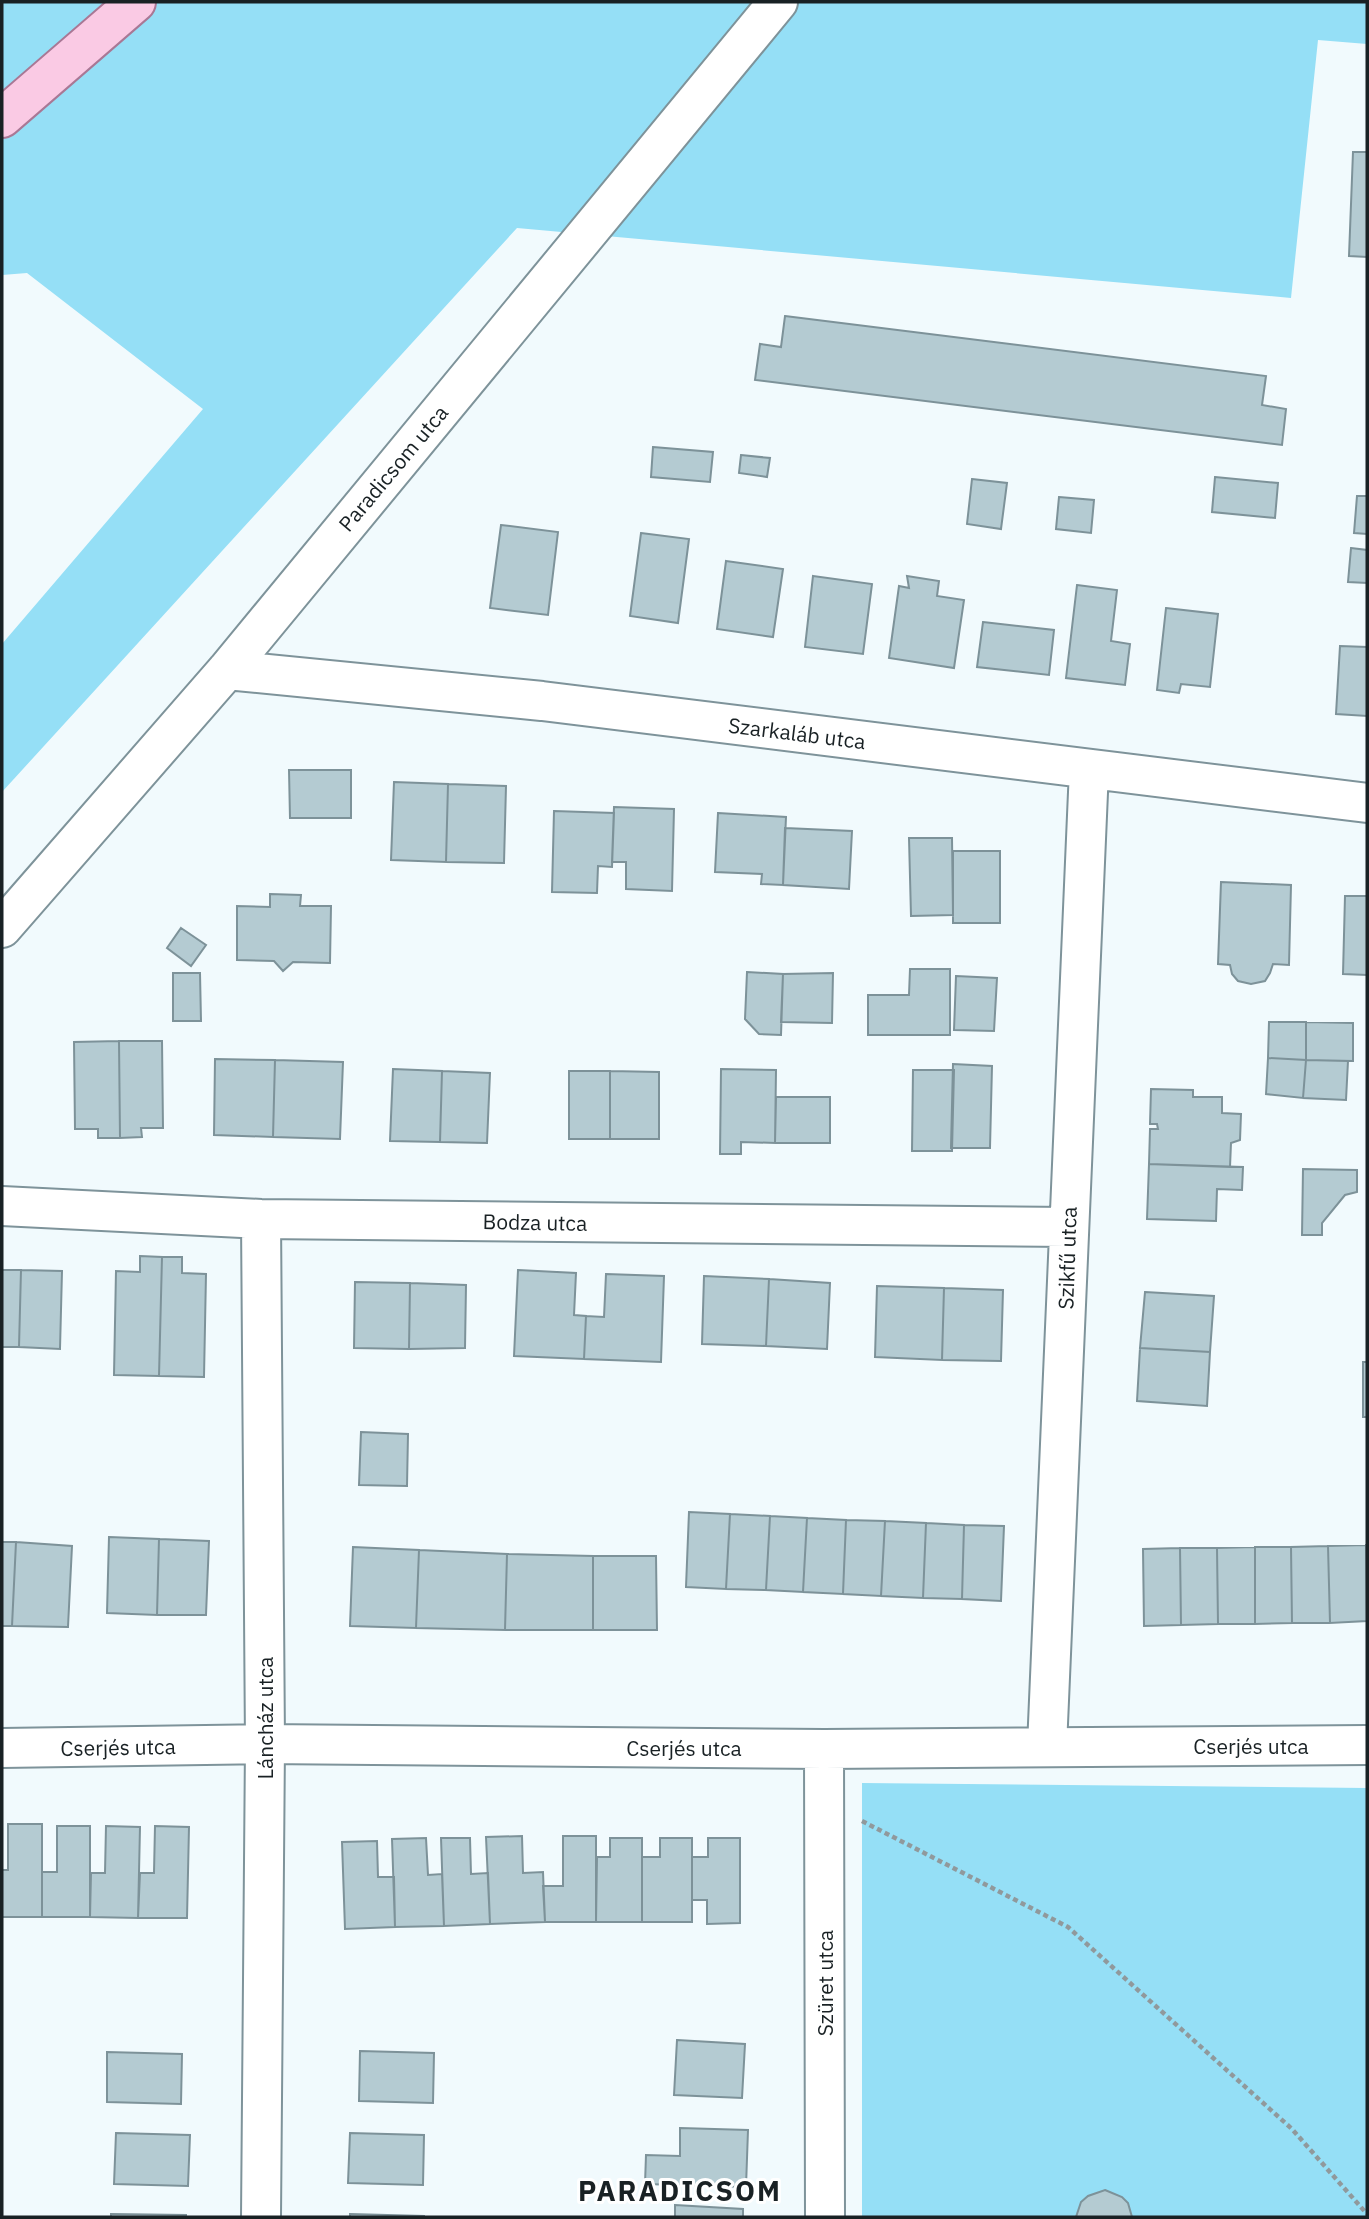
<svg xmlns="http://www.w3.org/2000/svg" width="1369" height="2219" font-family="'IBM Plex Sans',sans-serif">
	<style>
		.green { fill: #95dff6 }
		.building { fill: #b4cbd2; stroke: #7d9299; stroke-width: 2 }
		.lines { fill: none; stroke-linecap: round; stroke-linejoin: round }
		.minor-casing { stroke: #7e939a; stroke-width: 42 }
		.major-casing { stroke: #a97895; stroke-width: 42 }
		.path { stroke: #90999c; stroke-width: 4.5; stroke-dasharray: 5 3.5; stroke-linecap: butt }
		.minor { stroke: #fff; stroke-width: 38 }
		.major { stroke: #facae4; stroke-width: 38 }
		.labels { text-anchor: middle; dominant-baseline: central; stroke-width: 6; stroke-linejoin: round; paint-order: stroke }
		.street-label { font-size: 21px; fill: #192124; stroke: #fff }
		.district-label { font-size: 28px; font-weight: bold; letter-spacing: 2px; fill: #192124; stroke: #fff }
	</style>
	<rect width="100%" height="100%" fill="#f1fafd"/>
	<!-- green -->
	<path class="green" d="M2 2H1367V44L1318 40 1291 298 517 228 2 792V644L203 409 27 273 2 275Z
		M862 1783 1367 1788V2217H862Z"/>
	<!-- building -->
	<path class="building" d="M1353 152H1367V257L1349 256Z
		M785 316 1266 376 1262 405 1286 409 1282 445 755 380 760 344 781 347Z
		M653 447 713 452 710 482 651 477Z
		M741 455 770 458 767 477 739 473Z
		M1215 477 1278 483 1275 518 1212 512Z
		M972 479 1007 483 1001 529 967 524Z
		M1357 496H1367V534L1354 533Z
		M1059 497 1094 500 1091 533 1056 529Z
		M501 525 558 532 548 615 490 608Z
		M641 533 689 539 678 623 630 616Z
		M1351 548 1367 550V583L1348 582Z
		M726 561 783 569 773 637 717 629Z
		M813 576 872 584 863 654 805 647Z
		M907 576 939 581 937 596 964 600 954 668 889 658 899 586 909 588Z
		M1077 585 1117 590 1111 641 1130 644 1125 685 1066 678Z
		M1166 608 1218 614 1210 687 1181 684 1179 693 1157 690Z
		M983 622 1054 630 1049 675 977 667Z
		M1340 646 1367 647V716L1336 714Z
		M289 770H351V818H290Z
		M394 782 448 784 446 862 391 860Z
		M448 784 506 786 504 863 446 862Z
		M614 807 674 809 672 891 626 889V862H612Z
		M554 811 614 813 612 867 598 866 597 893 552 892Z
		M718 813 786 817 783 885 761 884 762 874 715 872Z
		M785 828 852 831 849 889 783 885Z
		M909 838H952L953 915 911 916Z
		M953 851H1000V923H953Z
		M1221 882 1291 885 1289 965 1273 964 1270 973 1265 981 1251 984 1238 981 1232 974 1230 965 1218 964Z
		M270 894 301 895 300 906H331L330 963 293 962 283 971 274 961 237 960V906L270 907Z
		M1345 896H1367V975L1343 974Z
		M181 928 206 945 191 966 167 948Z
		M910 969H950V1035H868V995H909Z
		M747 972 783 974 781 1035 759 1034 745 1019Z
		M173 973H200L201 1021H173Z
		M833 973 832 1023 781 1022 783 974Z
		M956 976 997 978 994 1031 954 1030Z
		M1269 1022H1306V1060L1268 1058Z
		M1306 1022 1353 1023V1061L1306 1060Z
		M119 1041 120 1138H98V1129H75L74 1042Z
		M119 1041H162L163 1128H141L142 1137 120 1138Z
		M1268 1058 1306 1060 1303 1098 1266 1094Z
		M215 1059 275 1060 273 1137 214 1135Z
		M275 1060 343 1062 340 1139 273 1137Z
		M1306 1060 1348 1061 1346 1100 1303 1098Z
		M953 1064 992 1066 990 1148H951Z
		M393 1069 442 1071 440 1142 390 1141Z
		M721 1069 776 1070 775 1143 741 1142V1154H720Z
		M913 1070H954L952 1151H912Z
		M442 1071 490 1073 487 1143 440 1142Z
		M569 1071H610V1139H569Z
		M610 1071 659 1072V1139H610Z
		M1151 1089 1193 1090V1097H1222V1113L1241 1114 1240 1140 1231 1143 1230 1167 1149 1164 1150 1129H1158L1157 1124H1150Z
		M776 1097H830V1143H775Z
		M1149 1164 1243 1167 1242 1190 1217 1189 1216 1221 1147 1219Z
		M1303 1169 1357 1170V1192L1345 1195 1322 1223V1235H1302Z
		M140 1256 162 1257 159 1376 114 1375 116 1271 140 1272Z
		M162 1257H182V1273L206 1274 204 1377 159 1376Z
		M2 1270H21L19 1347H2Z
		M21 1270 62 1271 60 1349 19 1347Z
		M518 1270 576 1273 574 1315 586 1316 584 1359 514 1356Z
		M606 1274 664 1276 661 1362 584 1359 586 1316 604 1317Z
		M704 1276 769 1279 766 1346 702 1344Z
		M769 1279 830 1283 827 1349 766 1346Z
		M355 1282 410 1283 409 1349 354 1348Z
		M410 1283 466 1285 465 1348 409 1349Z
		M877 1286 944 1288 942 1360 875 1357Z
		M944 1288 1003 1290 1001 1361 942 1360Z
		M1145 1292 1214 1296 1210 1352 1140 1348Z
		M1140 1348 1210 1352 1207 1406 1137 1401Z
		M1363 1362H1367V1417H1363Z
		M361 1432 408 1434 407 1486 359 1485Z
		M689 1512 730 1514 726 1589 686 1587Z
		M730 1514 770 1516 766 1590 726 1589Z
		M770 1516 807 1518 803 1592 766 1590Z
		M807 1518 846 1520 843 1594 803 1592Z
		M846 1520 885 1521 881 1596 843 1594Z
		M885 1521 926 1523 923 1598 881 1596Z
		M926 1523 964 1525 962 1599 923 1598Z
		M964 1525 1004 1526 1001 1601 962 1599Z
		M109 1537 159 1539 157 1615 107 1613Z
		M159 1539 209 1541 206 1615H157Z
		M2 1542H16L12 1626H2Z
		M16 1542 72 1546 68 1627 12 1626Z
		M1366 1545 1367 1621 1330 1623 1328 1546Z
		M1366 1545H1367V1621Z
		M1328 1546 1330 1623H1292L1291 1547Z
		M353 1547 419 1550 416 1628 350 1626Z
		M1255 1547V1624H1218L1217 1548Z
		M1255 1547H1291L1292 1623 1255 1624Z
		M1180 1548 1181 1625 1144 1626 1143 1549Z
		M1180 1548H1217L1218 1624 1181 1625Z
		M419 1550 507 1554 505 1630 416 1628Z
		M507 1554 593 1556V1630H505Z
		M593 1556H656L657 1630H593Z
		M8 1824H42V1917H2V1870H8Z
		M57 1826H90V1917H42V1872H57Z
		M106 1826 140 1827 138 1918 90 1917 91 1873H105Z
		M155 1826 189 1827 187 1918H138L140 1873H154Z
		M522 1836 523 1873 543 1872 545 1922 490 1924 486 1837Z
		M563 1836H596V1922H545L543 1886H563Z
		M426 1838 428 1875 442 1874 444 1926 395 1927 392 1839Z
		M441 1838H470L471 1874 488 1873 490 1924 444 1926Z
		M610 1838H642V1922H596L597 1857H610Z
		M660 1838H692V1922H642V1857H660Z
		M708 1838H740V1923L707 1924V1900H692V1857H708Z
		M377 1841 378 1877H394L395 1927 345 1929 342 1842Z
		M677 2040 745 2044 742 2098 674 2095Z
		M360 2051 434 2053 433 2103 359 2101Z
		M107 2052 182 2054 181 2104 107 2102Z
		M680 2128 748 2130 746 2187 645 2184 646 2155 680 2156Z
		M116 2133 190 2135 188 2186 114 2184Z
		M350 2133 424 2135 423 2185 348 2183Z
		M1105 2190 1122 2197 1128 2203 1132 2217H1076L1081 2202 1088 2196Z
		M675 2205 743 2209V2217H675Z
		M111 2214 186 2215V2217H111Z
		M350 2214 424 2216V2217H350Z"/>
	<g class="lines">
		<!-- minor casing -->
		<g class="minor-casing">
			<path id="minor" d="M227 670 542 701 1367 803
				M2 928 227 670 778 2
				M2 1206 261 1219 1068 1227
				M261 1219 265 1744 261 2217
				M1047 1747 1089 769
				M2 1748 265 1744 824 1749 1367 1745
				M824 1749 825 2217"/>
		</g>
		<!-- major casing -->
		<g class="major-casing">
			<path id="major" d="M2 118 136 2"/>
		</g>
		<!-- path -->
		<path class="path" d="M862 1821 1068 1927 1292 2129 1367 2214"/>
		<!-- minor -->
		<use href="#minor" class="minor"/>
		<!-- major -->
		<use href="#major" class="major"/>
	</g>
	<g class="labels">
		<!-- street labels -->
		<g class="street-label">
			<text transform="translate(393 468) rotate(-50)">Paradicsom utca</text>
			<text transform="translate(797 733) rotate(7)">Szarkaláb utca</text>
			<text transform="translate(535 1222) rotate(1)">Bodza utca</text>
			<text transform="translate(1067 1258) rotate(-88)">Szikfű utca</text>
			<text transform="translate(265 1718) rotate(-90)">Láncház utca</text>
			<text x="1251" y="1746">Cserjés utca</text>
			<text transform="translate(118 1747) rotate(-1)">Cserjés utca</text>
			<text x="684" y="1748">Cserjés utca</text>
			<text transform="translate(825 1983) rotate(-90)">Szüret utca</text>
		</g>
		<!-- district labels -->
		<g class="district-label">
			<text x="680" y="2190">PARADICSOM</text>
		</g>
	</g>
	<!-- border -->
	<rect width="1369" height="2219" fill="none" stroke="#192124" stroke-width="7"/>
</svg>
